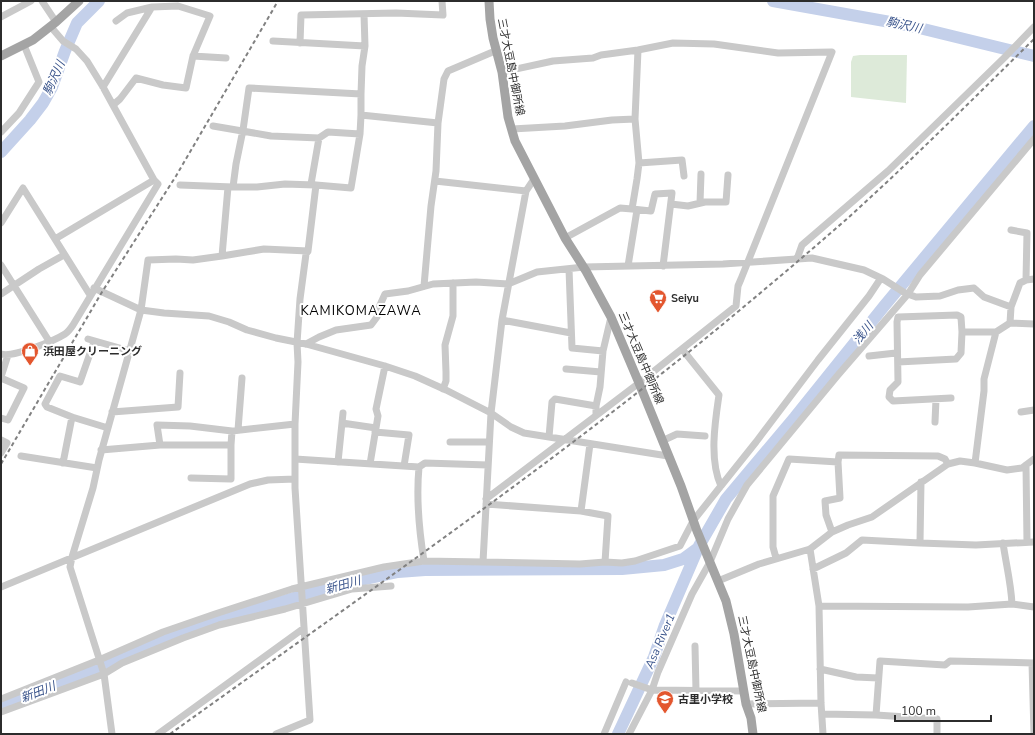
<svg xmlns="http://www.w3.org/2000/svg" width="1035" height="735" font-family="'Nunito Sans','Noto Sans JP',sans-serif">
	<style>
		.green { fill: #ddead9 }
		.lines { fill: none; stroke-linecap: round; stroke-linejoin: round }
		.river { stroke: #c4d0ea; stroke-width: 12 }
		.minor { stroke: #c9c9c9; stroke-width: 7 }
		.major { stroke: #a4a4a4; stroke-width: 9 }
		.rail { stroke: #818181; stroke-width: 2; stroke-dasharray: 4 3; stroke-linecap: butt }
		.labels { text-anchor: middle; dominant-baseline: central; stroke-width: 4; stroke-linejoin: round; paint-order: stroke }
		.street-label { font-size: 11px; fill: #2c2c2c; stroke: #fff }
		.poi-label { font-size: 11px; font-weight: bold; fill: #2c2c2c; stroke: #fff; text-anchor: start }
		.water-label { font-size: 12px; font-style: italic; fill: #3b558c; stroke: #fff }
		.quarter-label { font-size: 13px; letter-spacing: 1px; fill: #000; stroke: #fff }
	</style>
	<rect width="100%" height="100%" fill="#fff"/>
	<!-- green -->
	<path class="green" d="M860 55H907L906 103 851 97V62L853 56Z"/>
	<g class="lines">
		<!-- river -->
		<path class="river" d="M773 1 907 25 1034 56
			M1 152 30 120 43 103 52 87 65 51 77 23 99 1
			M1 706 108 665 157 642 192 629 297 597 347 583 398 572 425 570 622 569 664 565 683 559 698 548
			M618 734 654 657 665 625 699 546 726 499 795 417 885 305 1034 126"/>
		<!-- minor -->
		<path class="minor" d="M42 1 56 22
			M1 17 31 1
			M116 21 127 13 152 7
			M273 41 365 46
			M300 43 301 15 396 13 443 15 442 1
			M638 50 635 119 639 163 637 179 632 209 651 211 655 194 672 193 663 266
			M193 56 226 58
			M103 87 152 7 178 6 210 16 193 56 186 88 163 85 136 78 120 99 113 105
			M361 94V115
			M213 126 271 136 319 138 311 184
			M512 129 565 126 612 120 635 119
			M1 132 19 113 39 82 24 45
			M319 138 328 132 360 134
			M639 163 682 160 684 176
			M435 181 526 191
			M180 185 233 187 236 164 243 130 249 88 361 94 362 66 365 46 364 14
			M228 187 222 256 264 249 308 251
			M233 187H257L285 184 315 185
			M700 203 701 174
			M671 204 688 206 705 202H726L728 175
			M1 223 23 188 90 295
			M1011 230 1027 233 1026 280
			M565 238 620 208 632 209
			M55 239 154 180
			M797 259 802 245 888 171 1005 57 1034 27
			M1 265 49 341
			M628 266 637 210
			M569 269 572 348 603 351 611 317
			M424 286 431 206 436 171 438 123 444 79 448 71 495 51
			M94 288 141 310 164 313 209 316 229 322 247 330 276 338 306 344 385 366 415 376 446 390 491 413 511 427 524 433 668 456
			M1 294 39 269 64 255
			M502 320 571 333
			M1010 323 1034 324
			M962 332H996
			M88 339 130 351
			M94 342 80 382 60 376 45 404 47 407 72 417 108 428
			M306 344 319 337 336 330 371 325 377 317 380 305 385 294 408 291 433 284 476 282 508 284 537 272 584 267 723 264 812 258 864 270 883 279 905 293 916 297 940 296 958 290 974 288 984 297 1011 307
			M682 349 719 395C715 422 709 460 721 486
			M1 354C12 358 54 341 65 334 68 332 71 328 73 325L158 184 154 180 103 87 87 61 76 49 63 41 51 27
			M869 356 896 353
			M898 362 956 359 961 353 962 332 961 317 957 315 898 317 897 322 898 382 890 390 889 397 893 401 951 398
			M566 369 601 372
			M1 377 8 355
			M1 378 24 388 8 420 1 418
			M443 389 446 381V372L445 345 453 316V283
			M596 406 600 387 603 351
			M112 412 178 407 180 373
			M1021 412 1034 410
			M935 422 936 399
			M342 423 376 428
			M238 430 242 378
			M375 432 409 435 404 466
			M549 437 552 402 555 399 596 406V415
			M1 440 7 443 1 453
			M662 441 677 434 705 436
			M450 442H489
			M160 445 157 425 190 426 232 431 295 424
			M101 450 160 445H231L232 431
			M21 456 97 468
			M295 459 419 467
			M338 462 343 413
			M63 463 72 417
			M975 463 984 391V379L996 332 1010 323 1011 307 1020 283 1026 280 1034 279
			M370 464 378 416 376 409 385 366
			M488 465 425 463 419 467C416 499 419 530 424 561L483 562 491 413 502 320 526 191 534 179
			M1026 465 1027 542
			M191 478 231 479V445
			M921 482 920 543 976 545 1034 542
			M486 499 639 383 736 306 738 286 741 279 832 52 778 53 714 44 673 43 638 50 601 55 593 58 553 61 502 72
			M486 504 581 511 608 516 605 562
			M581 511 590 444
			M832 532 826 515 825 501 840 498 838 462 839 455 938 456 945 459 948 464
			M1003 543C1006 564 1011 583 1012 604
			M810 549 819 606 821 703 823 734
			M776 558 773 547V496L789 459 838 462
			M483 562 580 564 605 562 622 563 635 561 680 546 693 521 756 442 818 360 869 296 881 278
			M813 569 846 553 862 540 920 543
			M718 581 759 564 810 549 832 532 848 525 872 517 948 464 960 461 975 463 1007 470 1022 468 1034 459
			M1 587 250 484 268 480 295 479
			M819 606 968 607 1012 604 1034 607
			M695 646 696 691
			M1032 663 1034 734
			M820 669 856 677 878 678
			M632 683 652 690 744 691
			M1 699 99 660 163 632 215 614 292 589 384 567 424 561
			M746 704 821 703
			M1 712 104 674 122 663 183 638 219 625 285 609 352 589 391 586
			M822 714 876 715 937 719V734
			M876 715 880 661 945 665 950 661 1034 663
			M112 734 104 674 70 567 72 557 93 488 99 460 141 310 148 260 176 259 193 260 222 256
			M158 734 304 628
			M276 734 310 720 295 488V424L298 362 297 343 300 299 306 254 308 251 316 185 351 188 360 134 361 115 438 123
			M604 734 626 682
			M629 734 652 690 658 672 692 594 710 562 728 519 747 485 838 375 908 294 920 275 1034 139"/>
		<!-- major -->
		<path class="major" d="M489 1 490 19 493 38 502 72 508 117 515 141 565 238 586 271 611 317 639 383 681 486 697 531 726 601 734 634 746 704 751 718 753 734
			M1 56 33 40 56 22 79 1"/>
		<!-- rail -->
		<path class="rail" d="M1 464 102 292 176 176 278 1
			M170 734C348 606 529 481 700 343 750 302 800 260 849 217 912 160 973 99 1034 39"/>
	</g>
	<!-- icons -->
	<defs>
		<g id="supermarket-pin" transform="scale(0.9)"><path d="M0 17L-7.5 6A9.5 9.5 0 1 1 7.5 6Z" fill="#e3562e" stroke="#fff"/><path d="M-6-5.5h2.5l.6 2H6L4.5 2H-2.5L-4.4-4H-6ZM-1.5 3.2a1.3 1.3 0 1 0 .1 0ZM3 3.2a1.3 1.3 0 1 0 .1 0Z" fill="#fff"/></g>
		<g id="shop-pin" transform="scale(0.9)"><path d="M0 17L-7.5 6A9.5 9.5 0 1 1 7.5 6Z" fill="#e3562e" stroke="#fff"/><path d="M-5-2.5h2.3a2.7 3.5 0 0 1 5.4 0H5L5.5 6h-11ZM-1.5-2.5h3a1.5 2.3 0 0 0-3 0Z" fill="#fff"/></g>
		<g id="school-pin" transform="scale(0.9)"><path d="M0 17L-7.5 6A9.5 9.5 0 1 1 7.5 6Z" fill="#e3562e" stroke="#fff"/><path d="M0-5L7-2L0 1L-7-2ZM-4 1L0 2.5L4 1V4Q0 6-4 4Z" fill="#fff"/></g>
	</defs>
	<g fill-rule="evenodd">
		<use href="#supermarket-pin" x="658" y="298"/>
		<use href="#shop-pin" x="30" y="351"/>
		<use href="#school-pin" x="665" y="699"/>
	</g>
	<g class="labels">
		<!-- street labels -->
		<g class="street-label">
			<text transform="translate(511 67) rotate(79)">三才大豆島中御所線</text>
			<text transform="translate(641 358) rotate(67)">三才大豆島中御所線</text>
			<text transform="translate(752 664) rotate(78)">三才大豆島中御所線</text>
		</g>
		<!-- poi labels -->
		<g class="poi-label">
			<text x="671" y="298">Seiyu</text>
			<text x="43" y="351">浜田屋クリーニング</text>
			<text x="678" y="699">古里小学校</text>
		</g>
		<!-- water labels -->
		<g class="water-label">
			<text transform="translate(904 25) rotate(12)">駒沢川</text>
			<text transform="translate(54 78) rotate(-66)">駒沢川</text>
			<text transform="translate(863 333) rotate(-50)">浅川</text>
			<text transform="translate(343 585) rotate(-16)">新田川</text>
			<text transform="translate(660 641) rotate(-67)">Asa River1</text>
			<text transform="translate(38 692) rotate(-21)">新田川</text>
		</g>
		<!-- quarter labels -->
		<g class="quarter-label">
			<text x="361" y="311">KAMIKOMAZAWA</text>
		</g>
	</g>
	<!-- border -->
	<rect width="1035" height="735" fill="none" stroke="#2c2c2c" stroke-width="4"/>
	<!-- scale -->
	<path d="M895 715v6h96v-6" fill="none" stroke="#2c2c2c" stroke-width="2"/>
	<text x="901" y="715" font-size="12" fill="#2c2c2c" stroke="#ffffff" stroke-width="3" paint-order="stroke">100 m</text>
</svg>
